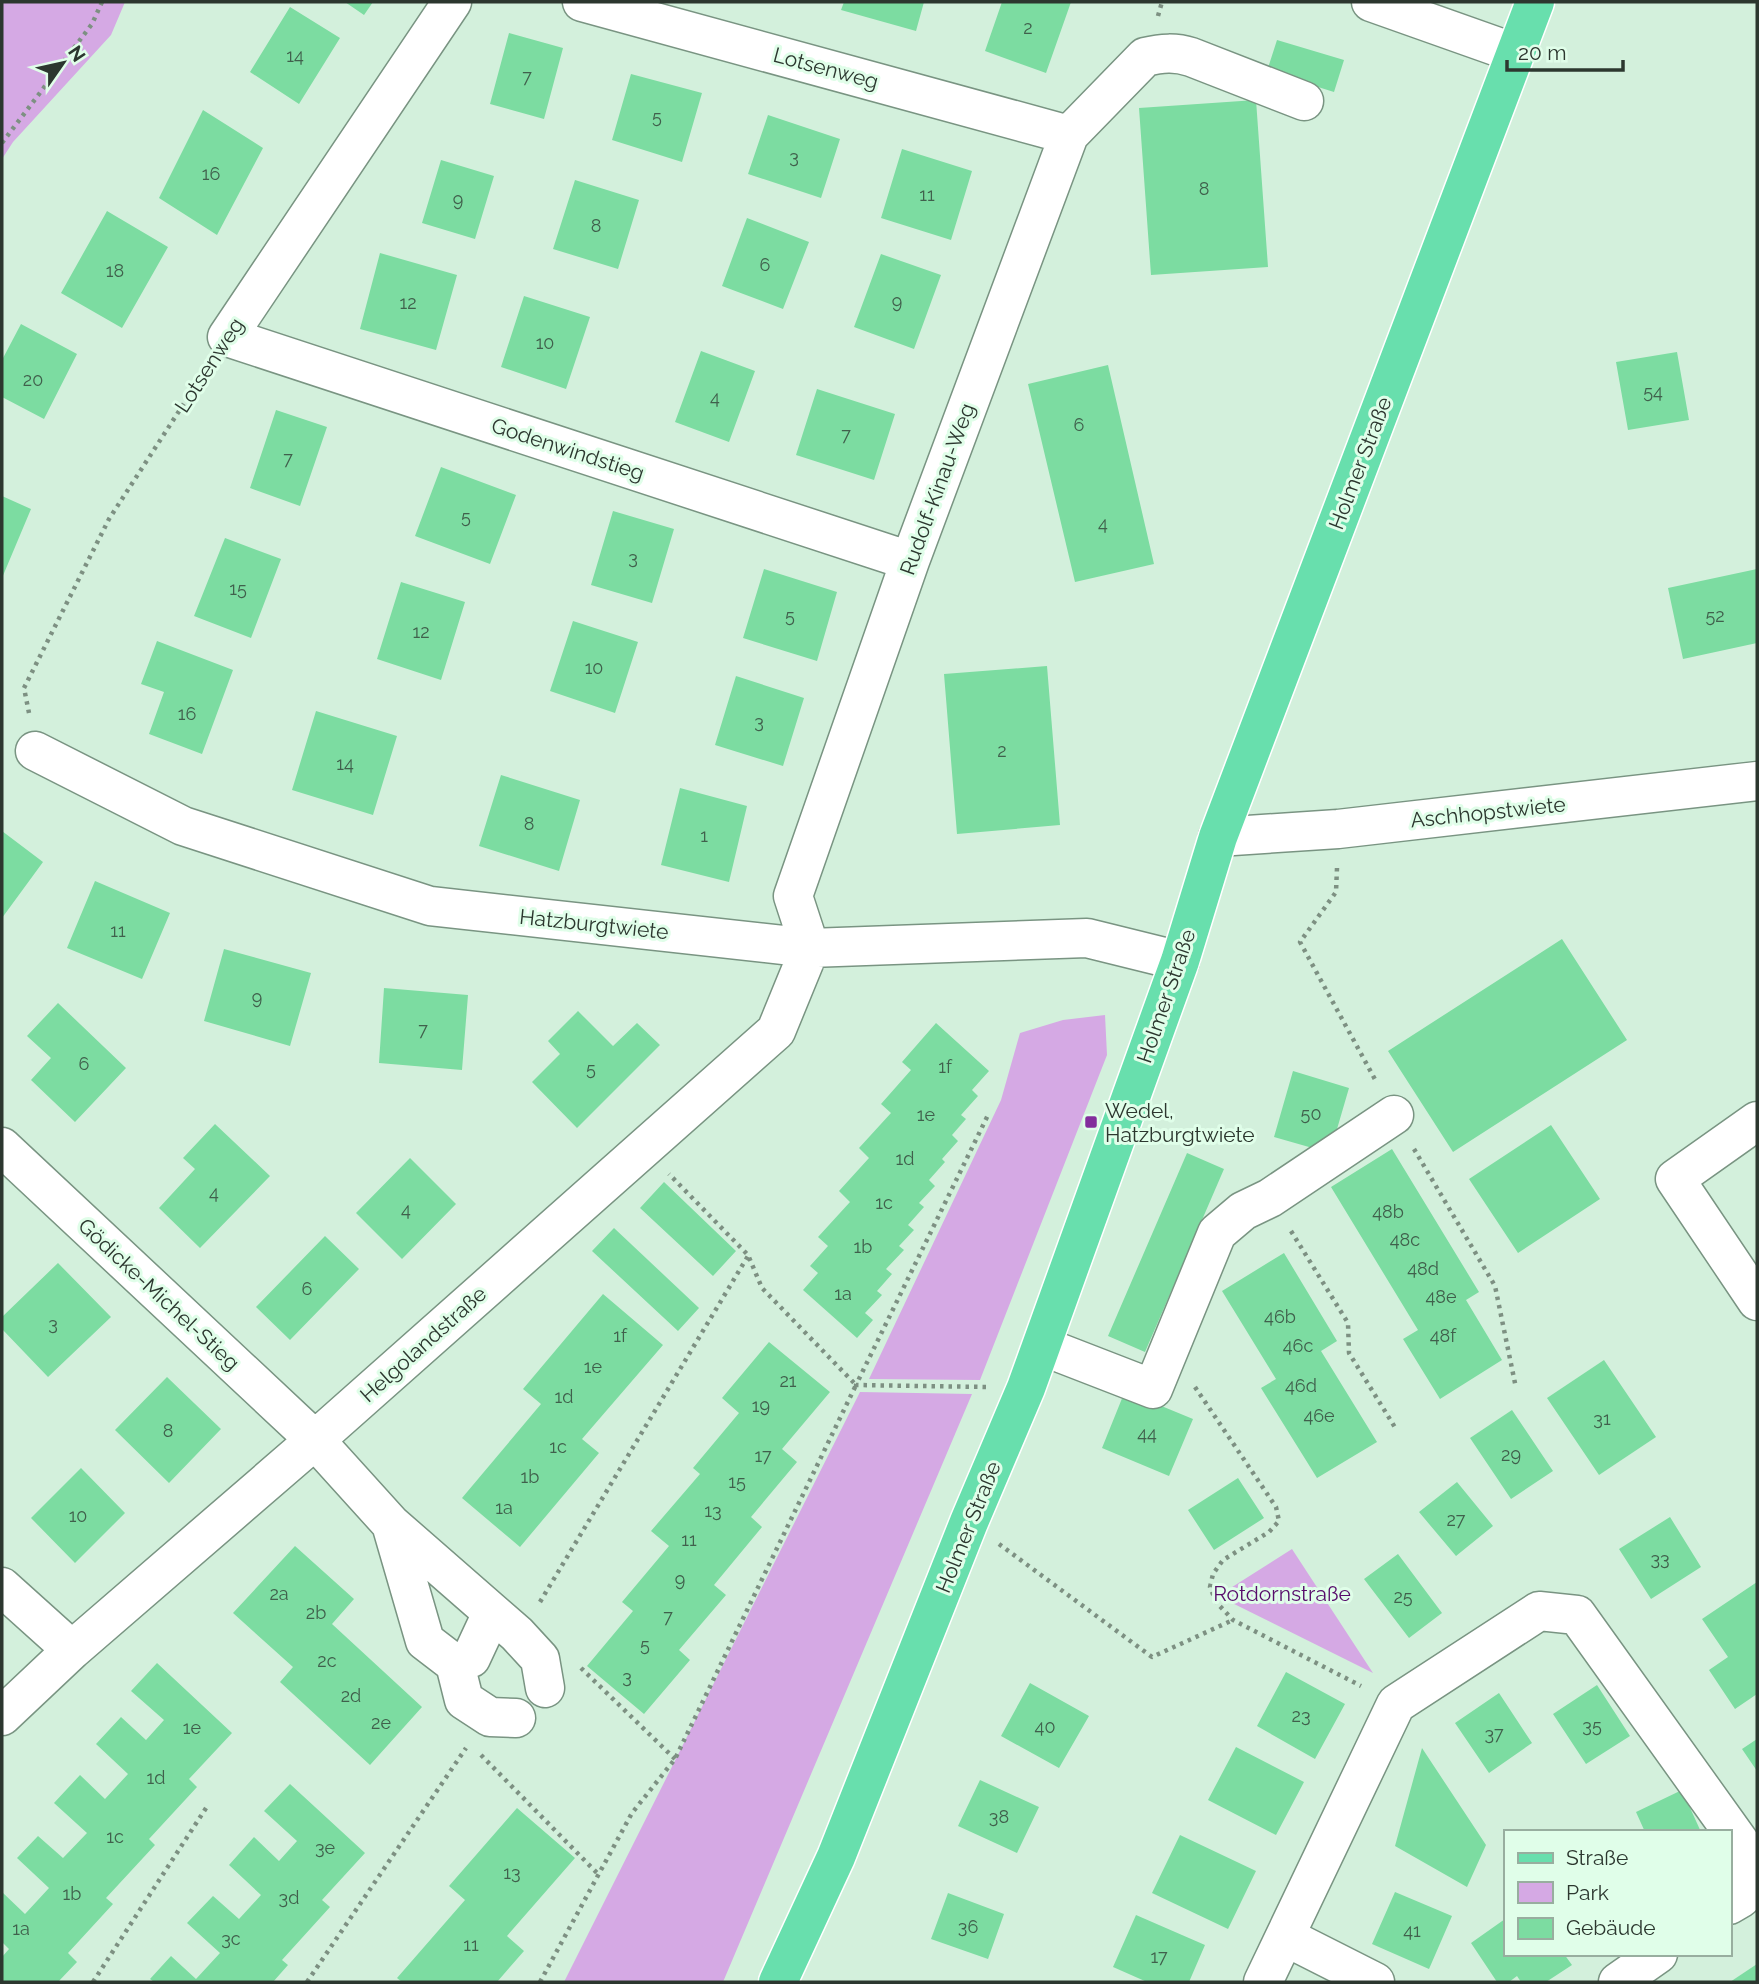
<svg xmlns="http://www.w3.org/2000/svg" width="1759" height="1984" font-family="Raleway,sans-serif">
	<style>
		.green { fill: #d5a9e4 }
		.building { fill: #7cdca1 }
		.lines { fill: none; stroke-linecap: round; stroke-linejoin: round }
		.minor-casing { stroke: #799482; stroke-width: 41 }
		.major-casing { stroke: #fff; stroke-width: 41 }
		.path { stroke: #7d9082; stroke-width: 4.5; stroke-dasharray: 3.5 5; stroke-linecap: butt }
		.minor { stroke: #fff; stroke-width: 38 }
		.major { stroke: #68dfad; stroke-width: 38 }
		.poi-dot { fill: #832e9c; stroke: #e0fee9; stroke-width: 2.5 }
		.labels { text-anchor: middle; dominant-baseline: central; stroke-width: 6; stroke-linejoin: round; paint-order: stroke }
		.number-label { font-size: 18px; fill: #40604c }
		.street-label { font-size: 21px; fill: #2c372f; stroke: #e0fee9 }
		.poi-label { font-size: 21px; fill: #2c372f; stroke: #e0fee9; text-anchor: start }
		.park-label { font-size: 21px; fill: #570c6b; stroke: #e0fee9 }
	</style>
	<rect width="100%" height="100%" fill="#d3f0dc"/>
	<!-- green -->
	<path class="green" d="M2 2H125L111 35 13 142 2 159Z
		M1105 1015 1107 1055 980 1380 869 1379 1001 1100 1020 1033 1063 1020Z
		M860 1392 972 1394 723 1982H564Z
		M1292 1549 1373 1673 1218 1596Z"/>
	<!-- building -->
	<path class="building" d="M345 2H373L364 15Z
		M844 2H924L916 31 841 10Z
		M1002 2H1071L1046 73 985 51Z
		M290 7 340 38 299 104 250 72Z
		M509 33 563 48 544 119 490 104Z
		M1277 40 1344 60 1334 92 1267 71Z
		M631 74 702 93 682 162 612 140Z
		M1256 100 1268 267 1151 275 1139 108Z
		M203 110 263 148 217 235 159 198Z
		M768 115 840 139 821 198 748 174Z
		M902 149 972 171 951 240 881 218Z
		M441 160 494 176 475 239 422 223Z
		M575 180 639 200 618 269 553 249Z
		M107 211 168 247 122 328 61 293Z
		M747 218 809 242 783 309 722 286Z
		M380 253 457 275 436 350 360 329Z
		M881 254 941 275 914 349 854 327Z
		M524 296 590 317 566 389 501 367Z
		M21 324 77 354 44 419 2 397V360Z
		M701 351 755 371 729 442 675 422Z
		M1677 352 1689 420 1628 430 1616 362Z
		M1108 365 1154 564 1075 582 1028 384Z
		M817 389 895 414 874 480 796 455Z
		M276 410 327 427 300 506 250 488Z
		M441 467 516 495 490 564 415 536Z
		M2 496 31 509 2 578Z
		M613 511 674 529 652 603 591 585Z
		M225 538 281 559 251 638 194 616Z
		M764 569 837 592 817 661 743 638Z
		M1757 569V643L1683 659 1668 588Z
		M401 582 465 602 441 680 377 659Z
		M573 621 638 642 615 713 550 691Z
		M157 641 233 670 202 754 149 734 164 692 141 684Z
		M1047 666 1060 825 957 834 944 674Z
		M736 676 804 698 783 766 715 745Z
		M316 711 397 736 373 815 292 790Z
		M501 775 580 800 559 871 479 846Z
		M680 788 747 806 729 882 661 865Z
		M2 831 43 862 2 918Z
		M95 881 170 913 142 979 67 948Z
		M1562 939 1627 1040 1453 1152 1388 1051Z
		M224 949 311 973 290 1046 204 1021Z
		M384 988 468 995 462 1070 379 1063Z
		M58 1003 126 1068 75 1122 31 1080 51 1058 27 1036Z
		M578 1011 613 1046 637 1023 660 1045 577 1128 532 1082 560 1054 548 1041Z
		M936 1023 989 1071 972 1090 978 1096 961 1115 966 1119 952 1135 958 1141 942 1159 945 1162 929 1180 935 1186 919 1203 924 1207 908 1225 914 1230 899 1246 904 1250 886 1269 892 1274 877 1291 882 1295 865 1313 873 1320 857 1338 803 1290 818 1273 810 1266 828 1246 818 1237 850 1202 839 1191 869 1158 859 1148 891 1113 881 1104 911 1070 902 1062Z
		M1293 1071 1349 1088 1330 1153 1274 1137Z
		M215 1124 270 1176 200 1248 159 1208 195 1169 183 1158Z
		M1551 1125 1600 1199 1518 1253 1469 1179Z
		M1392 1149 1479 1292 1466 1300 1502 1360 1440 1399 1403 1339 1418 1330 1331 1187Z
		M1187 1153 1224 1169 1145 1352 1108 1336Z
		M410 1158 456 1204 402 1259 356 1213Z
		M664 1182 736 1251 713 1276 640 1208Z
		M614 1228 699 1308 678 1331 592 1251Z
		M325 1236 359 1269 290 1340 256 1307Z
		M1284 1253 1337 1341 1321 1351 1377 1442 1317 1478 1261 1388 1276 1379 1222 1291Z
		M58 1263 111 1317 48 1377 2 1329V1317Z
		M603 1294 663 1345 582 1439 599 1453 520 1547 462 1498 541 1404 523 1389Z
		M769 1342 830 1392 782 1449 797 1462 751 1517 762 1527 714 1585 726 1595 679 1650 690 1660 644 1714 587 1666 633 1611 622 1602 669 1546 651 1531 700 1474 693 1468 739 1413 722 1398Z
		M1604 1360 1656 1437 1599 1475 1547 1398Z
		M167 1377 221 1429 169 1483 115 1430Z
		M1125 1391 1193 1419 1169 1476 1102 1448Z
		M1512 1410 1553 1471 1511 1499 1470 1438Z
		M81 1468 125 1513 75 1563 31 1518Z
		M1238 1478 1264 1518 1214 1550 1188 1510Z
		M1457 1482 1493 1526 1456 1556 1419 1512Z
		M1670 1517 1701 1567 1651 1599 1619 1549Z
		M295 1546 354 1599 332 1624 422 1707 370 1765 280 1682 293 1667 233 1613Z
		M1398 1554 1442 1613 1409 1638 1364 1579Z
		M1757 1582V1694L1735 1709 1709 1670 1728 1657 1702 1619Z
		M157 1663 232 1733 189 1779 197 1787 149 1839 155 1845 106 1898 113 1904 68 1953 77 1962 58 1982H2V1957L9 1949 2 1942V1892L25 1914 49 1888 17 1858 38 1836 63 1858 87 1833 54 1803 80 1775 105 1799 128 1774 96 1744 121 1717 146 1740 164 1720 131 1691Z
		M1286 1672 1345 1704 1315 1759 1257 1726Z
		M1030 1683 1089 1716 1059 1768 1001 1736Z
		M1597 1685 1630 1736 1586 1764 1553 1714Z
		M1499 1693 1532 1743 1489 1773 1455 1723Z
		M1757 1739V1771L1742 1749Z
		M1236 1747 1304 1782 1276 1835 1208 1800Z
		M1422 1748 1486 1845 1467 1887 1395 1846Z
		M980 1780 1039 1807 1017 1853 958 1826Z
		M290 1784 365 1853 322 1900 330 1907 282 1960 288 1965 273 1982H154L150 1979 171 1956 196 1979 220 1953 187 1923 213 1896 239 1919 261 1895 229 1865 254 1837 279 1861 297 1841 264 1811Z
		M1682 1790 1701 1832H1645L1636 1812Z
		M517 1808 575 1858 507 1936 524 1951 497 1982H402L397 1978 465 1900 449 1886Z
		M1180 1835 1256 1871 1228 1929 1152 1893Z
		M1395 1892 1452 1916 1429 1969 1372 1944Z
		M948 1893 1004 1914 988 1959 931 1939Z
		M1136 1915 1205 1945 1189 1982H1147L1113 1967Z
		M1505 1919V1954H1564L1572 1965 1546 1982H1521L1517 1976 1509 1982H1497L1471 1943Z
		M1757 1964V1982H1730Z"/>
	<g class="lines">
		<!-- minor casing -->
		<g class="minor-casing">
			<path id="minor" d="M452 2 227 337 910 561
				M582 2 1069 135
				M1371 2 1515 53
				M35 751 183 826 430 906 810 948 1087 938 1180 961
				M1218 837 1338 829 1757 781
				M810 948 793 896 910 561 1069 135 1145 57C1162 53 1175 52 1191 57L1304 101
				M1757 1121 1675 1179 1757 1301
				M2 1147 315 1440 391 1524 517 1634 540 1659 545 1688
				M1042 1346 1153 1389 1217 1233 1243 1211 1270 1198 1394 1115
				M391 1524 425 1641 455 1664 471 1658 492 1613
				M2 1587 72 1650
				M455 1664 464 1700 490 1717 516 1718
				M2 1716 72 1650 315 1440 776 1031 810 948
				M1286 1937 1375 1982
				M1263 1982 1396 1704 1539 1611 1577 1615 1741 1844V1898L1729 1905
				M1618 1982 1658 1954"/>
		</g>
		<!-- major casing -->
		<g class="major-casing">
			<path id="major" d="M778 1982 836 1857 969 1522 1026 1388 1180 961 1218 837 1535 2"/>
		</g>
		<!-- path -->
		<path class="path" d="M1158 16 1162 2
			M2 143 92 24 102 2
			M29 713 24 688 109 519 207 368
			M1337 868 1336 892 1300 942 1377 1083
			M1414 1149 1495 1286 1516 1388
			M1291 1231 1348 1323 1349 1353 1396 1429
			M986 1387 856 1385 989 1113
			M1195 1387 1276 1507 1279 1521 1269 1532 1223 1560 1213 1574 1210 1587 1216 1602 1233 1620 1361 1686
			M999 1544 1152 1657 1233 1620
			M540 1602 748 1256
			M581 1668 675 1759
			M481 1755 598 1874
			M93 1982 208 1805
			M307 1982 466 1748
			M540 1982 632 1813 675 1759 856 1385 762 1288 748 1255 669 1174"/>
		<!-- minor -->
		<use href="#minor" class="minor"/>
		<!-- major -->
		<use href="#major" class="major"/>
	</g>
	<!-- markers -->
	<rect class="poi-dot" x="1084" y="1115" width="14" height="14" rx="3.5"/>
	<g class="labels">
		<!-- number labels -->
		<g class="number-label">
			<text x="1028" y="27">2</text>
			<text x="295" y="55">14</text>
			<text x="527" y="76">7</text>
			<text x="657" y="116">5</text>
			<text x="794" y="156">3</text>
			<text x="211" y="173">16</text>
			<text x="1204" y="188">8</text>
			<text x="927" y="194">11</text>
			<text x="458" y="199">9</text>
			<text x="596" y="225">8</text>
			<text x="765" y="264">6</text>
			<text x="115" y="270">18</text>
			<text x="897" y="301">9</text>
			<text x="408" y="302">12</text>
			<text x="545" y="342">10</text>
			<text x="33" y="379">20</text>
			<text x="1653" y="391">54</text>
			<text x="715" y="397">4</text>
			<text x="1079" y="424">6</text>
			<text x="846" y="434">7</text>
			<text x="288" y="458">7</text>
			<text x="466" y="516">5</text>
			<text x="1103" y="523">4</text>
			<text x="633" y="557">3</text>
			<text x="238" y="588">15</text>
			<text x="790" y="615">5</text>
			<text x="1715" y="615">52</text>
			<text x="421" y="631">12</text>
			<text x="594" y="667">10</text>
			<text x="187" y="713">16</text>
			<text x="759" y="721">3</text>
			<text x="1002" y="750">2</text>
			<text x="345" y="763">14</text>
			<text x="529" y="823">8</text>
			<text x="704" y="835">1</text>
			<text x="118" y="930">11</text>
			<text x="257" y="997">9</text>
			<text x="423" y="1029">7</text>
			<text x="84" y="1063">6</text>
			<text x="945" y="1066">1f</text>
			<text x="591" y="1068">5</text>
			<text x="1311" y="1113">50</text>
			<text x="926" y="1114">1e</text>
			<text x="905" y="1158">1d</text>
			<text x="214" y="1192">4</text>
			<text x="884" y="1202">1c</text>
			<text x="406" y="1209">4</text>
			<text x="1388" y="1211">48b</text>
			<text x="1405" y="1239">48c</text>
			<text x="863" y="1246">1b</text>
			<text x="1423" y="1268">48d</text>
			<text x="307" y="1288">6</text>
			<text x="843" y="1293">1a</text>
			<text x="1441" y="1296">48e</text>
			<text x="1280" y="1316">46b</text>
			<text x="53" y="1323">3</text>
			<text x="620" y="1335">1f</text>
			<text x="1443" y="1335">48f</text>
			<text x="1298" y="1345">46c</text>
			<text x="593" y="1366">1e</text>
			<text x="788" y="1380">21</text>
			<text x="1301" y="1385">46d</text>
			<text x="564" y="1396">1d</text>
			<text x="761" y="1405">19</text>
			<text x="1319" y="1415">46e</text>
			<text x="1602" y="1418">31</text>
			<text x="168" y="1430">8</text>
			<text x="1147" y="1433">44</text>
			<text x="558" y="1446">1c</text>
			<text x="1511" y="1454">29</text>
			<text x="763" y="1455">17</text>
			<text x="530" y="1476">1b</text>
			<text x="737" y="1481">15</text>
			<text x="504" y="1507">1a</text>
			<text x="713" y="1510">13</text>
			<text x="78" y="1515">10</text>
			<text x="1456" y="1519">27</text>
			<text x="689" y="1539">11</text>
			<text x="1660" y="1558">33</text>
			<text x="680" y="1579">9</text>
			<text x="279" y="1593">2a</text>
			<text x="1403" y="1596">25</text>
			<text x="316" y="1612">2b</text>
			<text x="668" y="1616">7</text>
			<text x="645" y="1644">5</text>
			<text x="327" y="1660">2c</text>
			<text x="627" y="1676">3</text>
			<text x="351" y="1695">2d</text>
			<text x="1301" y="1715">23</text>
			<text x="381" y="1722">2e</text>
			<text x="1592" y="1725">35</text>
			<text x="1045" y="1726">40</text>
			<text x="192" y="1727">1e</text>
			<text x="1494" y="1733">37</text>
			<text x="156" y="1777">1d</text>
			<text x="999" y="1816">38</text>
			<text x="115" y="1836">1c</text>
			<text x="325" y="1847">3e</text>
			<text x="512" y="1872">13</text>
			<text x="72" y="1893">1b</text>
			<text x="289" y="1897">3d</text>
			<text x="968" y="1926">36</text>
			<text x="21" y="1928">1a</text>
			<text x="1412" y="1930">41</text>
			<text x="231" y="1938">3c</text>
			<text x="471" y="1944">11</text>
			<text x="1159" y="1956">17</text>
		</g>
		<!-- street labels -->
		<g class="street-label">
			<text transform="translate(826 68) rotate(15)">Lotsenweg</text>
			<text transform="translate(209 365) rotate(-57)">Lotsenweg</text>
			<text transform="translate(568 449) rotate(18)">Godenwindstieg</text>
			<text transform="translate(1360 463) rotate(-69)">Holmer Straße</text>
			<text transform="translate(937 489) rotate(-70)">Rudolf-Kinau-Weg</text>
			<text transform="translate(1488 812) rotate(-6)">Aschhopstwiete</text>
			<text transform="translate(594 924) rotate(6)">Hatzburgtwiete</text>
			<text transform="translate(1166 996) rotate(-71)">Holmer Straße</text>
			<text transform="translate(159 1294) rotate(43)">Gödicke-Michel-Stieg</text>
			<text transform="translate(423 1344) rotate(-42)">Helgolandstraße</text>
			<text transform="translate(968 1527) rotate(-68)">Holmer Straße</text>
		</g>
		<!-- poi labels -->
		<g class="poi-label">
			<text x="1105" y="1110">Wedel,<tspan x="1105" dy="24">Hatzburgtwiete</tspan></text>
		</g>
		<!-- park labels -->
		<g class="park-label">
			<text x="1282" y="1593">Rotdornstraße</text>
		</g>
	</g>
	<!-- border -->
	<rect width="1759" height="1984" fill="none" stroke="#2c372f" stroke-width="7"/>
	<!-- legend -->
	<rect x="1504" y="1830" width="228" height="126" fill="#e0fee9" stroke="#98ae9f" stroke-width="2"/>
	<rect x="1518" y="1853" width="35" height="10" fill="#68dfad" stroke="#98ae9f" stroke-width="2"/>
	<text x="1566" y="1865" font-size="21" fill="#2c372f">Straße</text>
	<rect x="1518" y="1882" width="35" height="21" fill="#d5a9e4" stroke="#98ae9f" stroke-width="2"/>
	<text x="1566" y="1900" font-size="21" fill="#2c372f">Park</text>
	<rect x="1518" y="1918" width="35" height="21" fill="#7cdca1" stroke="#98ae9f" stroke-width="2"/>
	<text x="1566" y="1935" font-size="21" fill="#2c372f">Gebäude</text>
	<!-- north arrow -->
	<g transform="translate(63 63) rotate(56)" stroke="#e0fee9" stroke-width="5" paint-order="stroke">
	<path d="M0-5L12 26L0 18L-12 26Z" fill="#2c372f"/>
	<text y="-10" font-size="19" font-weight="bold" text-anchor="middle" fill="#2c372f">N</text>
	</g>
	<!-- scale -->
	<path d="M1507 60v10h116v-10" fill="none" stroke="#2c372f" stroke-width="3.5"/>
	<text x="1518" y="60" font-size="21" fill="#2c372f" stroke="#e0fee9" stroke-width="5" paint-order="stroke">20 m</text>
</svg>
